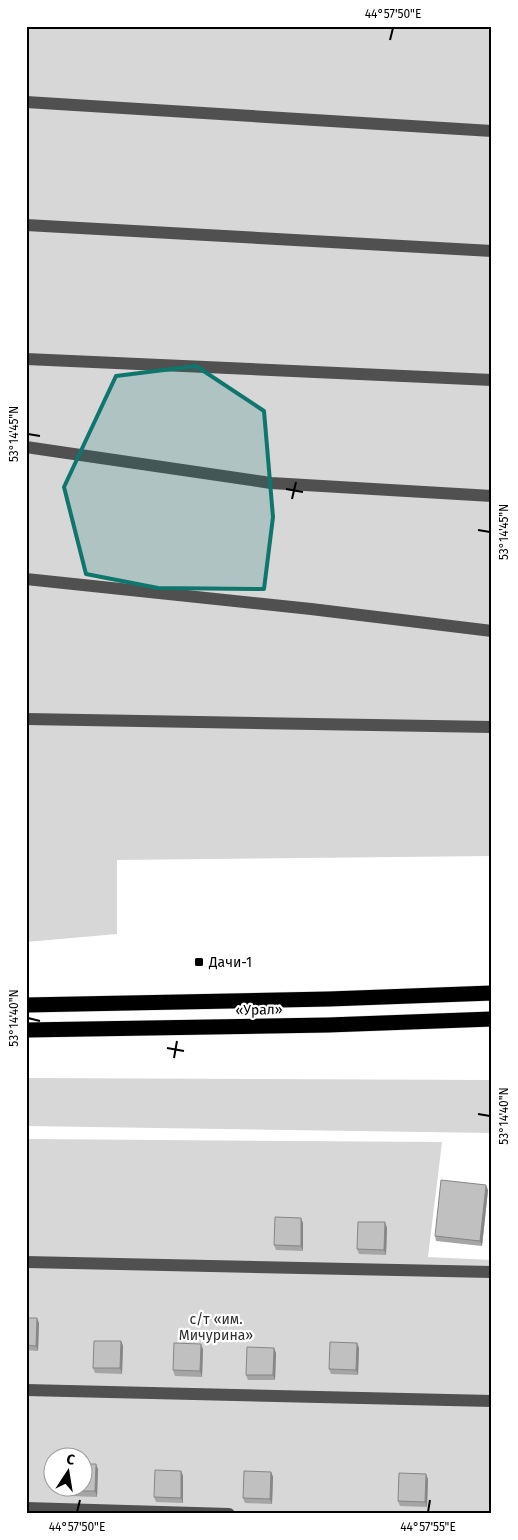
<svg xmlns="http://www.w3.org/2000/svg" width="518" height="1540" font-family="'Fira Sans',sans-serif">
	<style>
		.green { fill: #d7d7d7; fill-rule: evenodd }
		.lines { fill: none; stroke-linecap: round; stroke-linejoin: round }
		.highway-casing { stroke: #dbdbdb; stroke-width: 16 }
		.minor { stroke: #505050; stroke-width: 12 }
		.highway { stroke: #000; stroke-width: 15 }
		.wall { fill: #a5a5a5 }
		.shaded-wall { fill: #868686 }
		.building { fill: #c0c0c0; stroke: #868686 }
		.marked { fill: #0f766e; fill-opacity: 0.2; stroke: #0f766e; stroke-width: 4; stroke-linejoin: round }
		.ticks { fill: none; stroke: #000; stroke-width: 2 }
		.poi-dot { fill: #000; stroke: #fff; stroke-width: 2 }
		.labels { text-anchor: middle; dominant-baseline: central; stroke-width: 4.5; stroke-linejoin: round; paint-order: stroke }
		.poi-label { font-size: 14px; fill: #000; stroke: #fff; text-anchor: start }
		.street-label { font-size: 14px; fill: #000; stroke: #fff }
		.park-label { font-size: 14px; fill: #2e2e2e; stroke: #fff }
		.neatline { fill: none; stroke: #000; stroke-width: 2 }
		.ticks-label { font-size: 12px; text-anchor: middle; fill: #000 }
	</style>
	<rect width="100%" height="100%" fill="#fff"/>
	<!-- green -->
	<path class="green" d="M26 26H492V856L117 860V934L26 942Z
		M26 1078 492 1080V1133L26 1126Z
		M26 1139 442 1142 428 1257 492 1260V1514H26ZM52 1458H82V1488H52Z"/>
	<g class="lines">
		<!-- highway casing -->
		<g class="highway-casing">
			<path id="highway" d="M26 1005 329 999 492 993
				M26 1030 328 1025 492 1019"/>
		</g>
		<!-- minor -->
		<path class="minor" d="M26 102 492 131
			M26 225 492 251
			M26 359 492 380
			M26 447 271 483 492 496
			M26 579 311 609 492 631
			M26 719 492 727
			M26 1262 492 1272
			M26 1390 492 1401
			M26 1508 229 1514"/>
		<!-- highway -->
		<use href="#highway" class="highway"/>
	</g>
	<!-- wall -->
	<path class="wall" d="M488 1190 482 1246 436 1241 435 1236Z
		M385 1222 387 1228 386 1255 359 1254 357 1249Z
		M303 1223V1251L276 1250 274 1245Z
		M26 1318 39 1323 38 1351 26 1350Z
		M121 1341 123 1346 122 1374 95 1373 93 1368Z
		M359 1348 358 1375 331 1374 329 1369Z
		M203 1349 202 1377 175 1376 173 1370Z
		M276 1353 275 1380H248L246 1375Z
		M98 1469 97 1497 70 1496 68 1491Z
		M181 1471 183 1476V1503L156 1502 154 1497Z
		M271 1472 273 1477 272 1504 245 1503 243 1498Z
		M428 1479 427 1507 400 1506 398 1501Z"/>
	<!-- shaded-wall -->
	<path class="shaded-wall" d="M486 1185 488 1190 482 1246 480 1241Z
		M301 1218 303 1223V1251L301 1246Z
		M385 1222 387 1228 386 1255 384 1250Z
		M37 1318 39 1323 38 1351 36 1346Z
		M121 1341 123 1346 122 1374 120 1368Z
		M357 1343 359 1348 358 1375 356 1370Z
		M201 1344 203 1349 202 1377 200 1371Z
		M274 1348 276 1353 275 1380 273 1375Z
		M96 1464 98 1469 97 1497 95 1491Z
		M181 1471 183 1476V1503L181 1498Z
		M271 1472 273 1477 272 1504 270 1499Z
		M426 1474 428 1479 427 1507 425 1502Z"/>
	<!-- building -->
	<path class="building" d="M441 1180 486 1185 480 1241 435 1236Z
		M275 1217 301 1218V1246L274 1245Z
		M358 1222H385L384 1250 357 1249Z
		M26 1318H37L36 1346 26 1345Z
		M94 1341H121L120 1368H93Z
		M330 1342 357 1343 356 1370 329 1369Z
		M174 1343 201 1344 200 1371 173 1370Z
		M247 1347 274 1348 273 1375H246Z
		M82 1464H96L95 1491H68L69 1488H82Z
		M155 1470 181 1471V1498L154 1497Z
		M244 1471 271 1472 270 1499 243 1498Z
		M399 1473 426 1474 425 1502 398 1501Z"/>
	<!-- marked area -->
	<path class="marked" d="M196 366 264 411 273 517 264 589 158 588 86 574 64 487 116 376Z"/>
	<!-- ticks -->
	<path class="ticks" d="M390 40 393 28M28 434 40 436M286 489 303 492M292 499 296 482M478 530 490 532M28 1018 40 1021M167 1048 184 1051M174 1058 177 1041M478 1114 490 1116M77 1512 80 1500M428 1512 430 1500"/>
	<!-- markers -->
	<rect class="poi-dot" x="194" y="957" width="10" height="10" rx="2.5"/>
	<g class="labels">
		<!-- poi labels -->
		<g class="poi-label">
			<text x="209" y="962">Дачи-1</text>
		</g>
		<!-- street labels -->
		<g class="street-label">
			<text transform="translate(259 1010) rotate(-1)">«Урал»</text>
		</g>
		<!-- park labels -->
		<g class="park-label">
			<text x="216" y="1319">с/т «им.<tspan x="216" dy="16">Мичурина»</tspan></text>
		</g>
	</g>
	<!-- border -->
	<rect width="518" height="1540" fill="none" stroke="#ffffff" stroke-width="55"/>
	<!-- north arrow -->
	<g transform="translate(68 1472) rotate(12)"><circle r="24" fill="#ffffff" stroke="#999999"/>
	<path d="M0-4L9 19L0 12L-9 19Z" fill="#000000"/>
	<text y="-8" font-size="14" font-weight="bold" text-anchor="middle" fill="#000000">С</text>
	</g>
	<rect x="28" y="28" width="462" height="1484" class="neatline"/>
	<g class="ticks-label">
		<text x="393" y="18">44°57'50"E</text>
		<text transform="translate(14 434) rotate(-90)" y="4">53°14'45"N</text>
		<text transform="translate(504 532) rotate(-90)" y="4">53°14'45"N</text>
		<text transform="translate(14 1018) rotate(-90)" y="4">53°14'40"N</text>
		<text transform="translate(504 1116) rotate(-90)" y="4">53°14'40"N</text>
		<text x="77" y="1531">44°57'50"E</text>
		<text x="428" y="1531">44°57'55"E</text>
	</g>
</svg>
